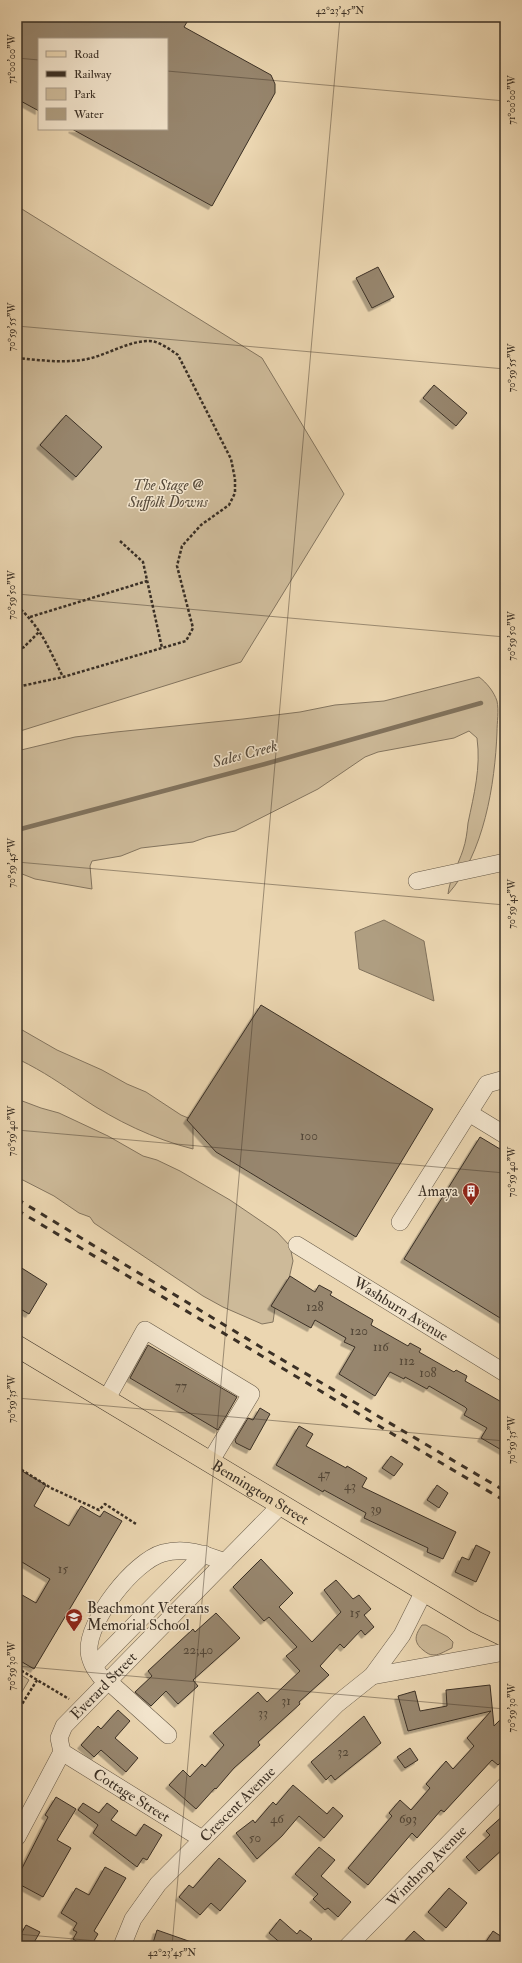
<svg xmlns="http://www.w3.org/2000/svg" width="522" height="1963" font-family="'IM FELL Double Pica',serif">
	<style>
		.green { fill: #cdba99; stroke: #84755f }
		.water { fill: #af9e81; stroke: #81725c }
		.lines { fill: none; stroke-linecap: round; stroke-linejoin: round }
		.stream { stroke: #81725c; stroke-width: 4.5 }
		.building { fill: #97866e; stroke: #3b3025; filter: url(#shadow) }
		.minor-casing { stroke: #675a48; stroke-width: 18 }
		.major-casing { stroke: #3b3025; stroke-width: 22 }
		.path { stroke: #3b3025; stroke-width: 2.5; stroke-dasharray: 3 2; stroke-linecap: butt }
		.minor { stroke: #f2e4cc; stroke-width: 17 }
		.major { stroke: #ebd6b1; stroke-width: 21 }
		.rail { stroke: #3b3025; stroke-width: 3; stroke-dasharray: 7 7; stroke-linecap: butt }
		.ticks { fill: none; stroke: #3b3025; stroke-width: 1; stroke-opacity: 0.45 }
		.labels { text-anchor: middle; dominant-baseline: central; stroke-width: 3; stroke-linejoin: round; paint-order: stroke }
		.number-label { font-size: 13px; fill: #524637 }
		.park-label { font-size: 15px; font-style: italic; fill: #584c3c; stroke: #f2e4cc }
		.poi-label { font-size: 15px; fill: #3b3025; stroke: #f2e4cc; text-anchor: end }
		.street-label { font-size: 15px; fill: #3b3025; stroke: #f2e4cc }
		.water-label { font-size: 16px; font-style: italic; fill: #584c3c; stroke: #f2e4cc }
		.neatline { fill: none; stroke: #3b3025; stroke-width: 1.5 }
		.ticks-label { font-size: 10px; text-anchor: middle; fill: #3b3025 }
	</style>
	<defs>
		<filter id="shadow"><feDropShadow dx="-3.5" dy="3.5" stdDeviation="0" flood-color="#0004"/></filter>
	</defs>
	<rect width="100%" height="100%" fill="#ebd6b1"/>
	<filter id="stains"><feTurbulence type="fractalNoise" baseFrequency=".005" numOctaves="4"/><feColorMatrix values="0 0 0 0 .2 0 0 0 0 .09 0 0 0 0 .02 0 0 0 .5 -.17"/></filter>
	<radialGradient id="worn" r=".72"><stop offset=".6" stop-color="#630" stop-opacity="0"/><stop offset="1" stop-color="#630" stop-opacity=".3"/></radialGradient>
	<!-- green -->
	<path class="green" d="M17 206 262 358 344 494 241 662 17 732Z
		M479 677C487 683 494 692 497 701 499 710 497 723 497 732 495 784 484 854 448 894 450 878 458 865 463 850 466 841 467 833 468 823 474 794 481 768 477 738L469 731 454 738 378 752 365 757 318 789 235 831 207 837 193 842 141 848 121 856 92 861 90 866 92 889 35 879 17 872V751L75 737 116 732 243 719 300 712 335 705 384 701Z
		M17 1027 57 1050 102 1070 127 1084 146 1092 181 1115 193 1120V1149C154 1139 116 1121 82 1098 60 1083 44 1072 20 1060L17 1058Z
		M17 1099 41 1108 59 1113 108 1136 143 1156 157 1160 180 1171 230 1200 277 1232 290 1246 293 1261 288 1283 275 1308 273 1322 262 1324 223 1307 203 1296 94 1223 90 1217 79 1213 54 1196 17 1177Z
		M422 1625H426L448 1637 453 1642 452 1648C447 1650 440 1655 434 1655 429 1655 427 1653 423 1650 413 1642 415 1635 422 1625Z
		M17 1672 29 1680 17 1700Z"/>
	<!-- water -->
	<path class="water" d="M384 920 424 941 434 1001 359 969 355 932Z"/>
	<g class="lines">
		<!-- stream -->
		<path class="stream" d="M17 830 265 764 481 703"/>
	</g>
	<!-- building -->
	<path class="building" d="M17 17H190L184 27 271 75 275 84V93L212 206 72 129H167V39H39V111L17 99Z
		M378 267 394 297 372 308 356 278Z
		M434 385 467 413 456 426 423 398Z
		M66 415 102 447 76 477 40 445Z
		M261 1005 433 1109 356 1237 216 1152 187 1120Z
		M480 1137 505 1152V1321L404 1259Z
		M17 1265 47 1284 29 1314 17 1307Z
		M290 1276 315 1292 319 1285 332 1292 330 1295 373 1320 371 1325 408 1346 410 1343 421 1349 419 1352 454 1372 456 1370 467 1376 465 1381 505 1404V1452L481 1438 487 1428 464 1415 467 1409 465 1407 429 1386 427 1389 405 1377 404 1379 390 1372 375 1396 339 1374 355 1347 344 1342 346 1338 315 1320 311 1328 271 1306Z
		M148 1345 237 1397 218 1430 130 1378Z
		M260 1408 270 1414 250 1450 236 1443 235 1440 248 1418 253 1420Z
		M299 1426 313 1434 306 1446 346 1468 347 1466 367 1478 362 1487 456 1532 443 1559 427 1552 428 1548 364 1518 366 1513 324 1490 323 1492 276 1465Z
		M391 1456 403 1464 394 1476 382 1468Z
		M17 1468 46 1485 34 1506 69 1526 81 1506 100 1517 104 1511 122 1521 34 1669 17 1659V1592L36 1603 50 1579 17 1559Z
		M437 1485 448 1493 439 1508 427 1500Z
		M476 1545 490 1552 476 1582 455 1572 462 1557 469 1560Z
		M261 1559 293 1593 279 1607 312 1642 341 1612 324 1590 336 1580 353 1599 359 1595 371 1609 364 1615 374 1627 365 1635 361 1630 344 1648 340 1644 320 1666 329 1675 299 1702 300 1704 258 1742 260 1745 234 1768 216 1789 215 1788 196 1809 169 1785 183 1770 190 1777 202 1764 205 1767 224 1745 213 1733 258 1692 267 1702 300 1671 286 1656 297 1647 269 1617 264 1621 233 1587Z
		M216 1613 240 1638 193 1680 198 1686 178 1704 166 1691 151 1706 135 1692 152 1676 148 1671 193 1629 195 1632Z
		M490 1685 494 1726 505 1715V1758L498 1765 492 1760 444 1812 441 1810 417 1838 412 1833 368 1885 348 1868 392 1816 389 1813 400 1800 411 1810 430 1788 426 1784 446 1761 453 1769 474 1746 467 1738 491 1711 408 1731 398 1696 415 1691 420 1711 447 1706 446 1690Z
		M118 1710 130 1721 115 1738 138 1758 126 1772 101 1750 94 1757 81 1745 98 1726 101 1729Z
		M364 1716 381 1743 335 1780 331 1775 326 1780 311 1762Z
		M410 1748 418 1760 405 1768 397 1757Z
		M293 1785 327 1814 333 1807 343 1816 324 1838 299 1816 282 1836 257 1859 236 1833 253 1820 255 1823 273 1802 276 1805Z
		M56 1797 76 1809 57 1840 71 1848 43 1897 17 1883V1878L48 1817 45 1815Z
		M83 1803 99 1813 107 1803 118 1811 111 1820 136 1836 144 1824 162 1835 147 1860 143 1858 137 1867 93 1833 98 1825 78 1810Z
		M505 1814V1847L479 1871 466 1857 490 1835 486 1831Z
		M319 1847 335 1860 321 1876 351 1902 338 1917 328 1908 325 1910 313 1899 318 1894 295 1874Z
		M219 1858 246 1881 220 1911 211 1903 200 1915 179 1897 189 1885 193 1888Z
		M105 1867 126 1878 94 1931 98 1934 91 1946H84L73 1939 77 1932 73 1930 77 1923 61 1913 76 1888 89 1895Z
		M449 1888 467 1903 446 1928 428 1912Z
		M280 1919 297 1934 300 1930 312 1939 308 1943 311 1946H284L269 1933Z
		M26 1925 40 1932 32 1946H17V1941Z
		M157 1930 197 1944V1946H162L153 1943Z
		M414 1931 431 1946H400Z
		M493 1931 505 1939V1946H483Z"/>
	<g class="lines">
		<!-- minor casing -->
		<g class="minor-casing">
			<g id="minor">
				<path d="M417 881 505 862"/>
				<path d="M469 1113 505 1135"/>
				<path d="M400 1222 487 1084 505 1079"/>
				<path id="s1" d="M297 1245 505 1373"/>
				<path d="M106 1400 145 1330 251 1394 210 1462"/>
				<path d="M94 1666 204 1554"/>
				<path d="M372 1676 505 1652"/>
				<path d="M108 1681 168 1735"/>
				<path d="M106 1682C98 1675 90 1663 89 1651 87 1621 134 1561 163 1553 185 1547 204 1554 225 1562"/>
				<path id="s2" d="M62 1752 202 1839"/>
				<path id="s3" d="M17 1837 62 1752 59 1738 64 1726 281 1505"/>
				<path id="s4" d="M122 1946 133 1919 158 1884 337 1704 372 1676 402 1635 424 1591"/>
				<path id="s5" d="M348 1946 505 1786"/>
			</g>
		</g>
		<!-- major casing -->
		<g class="major-casing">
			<g id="major">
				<path id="s6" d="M17 1346 476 1622 505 1636"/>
			</g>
		</g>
		<!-- path -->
		<path class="path" d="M17 358C38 360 60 363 82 360 104 357 125 342 147 341 158 340 169 349 178 355L231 459 235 479V493L229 505 201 525 182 546 177 566 193 628 186 641 63 677 17 687
			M120 541 143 562 162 648
			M17 606C41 627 49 649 63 677
			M30 617 147 581
			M17 650 24 647 40 631
			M17 1467 51 1488 99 1510 105 1504 136 1524
			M17 1668 69 1699
			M17 1712 37 1680"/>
		<!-- minor -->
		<use href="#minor" class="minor"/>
		<!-- major -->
		<use href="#major" class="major"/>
		<!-- rail -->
		<path class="rail" d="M17 1199 259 1346 505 1491
			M17 1210 505 1501"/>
	</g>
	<!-- ticks -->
	<path class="ticks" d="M17 58 39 60M167 71 505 101M17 326 505 369M17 594 505 637M17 862 505 905M17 1130 505 1173M17 1398 505 1441M17 1666 505 1709M17 1934 154 1946M172 1946 340 17"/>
	<!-- icons -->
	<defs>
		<g id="building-pin" transform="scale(0.9)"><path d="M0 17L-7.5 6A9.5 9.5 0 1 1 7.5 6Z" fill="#8f2418" stroke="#f2e4cc"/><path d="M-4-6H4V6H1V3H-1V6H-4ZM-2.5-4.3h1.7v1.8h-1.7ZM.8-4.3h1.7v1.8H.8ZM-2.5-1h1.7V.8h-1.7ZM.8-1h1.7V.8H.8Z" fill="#fff"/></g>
		<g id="school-pin" transform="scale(0.9)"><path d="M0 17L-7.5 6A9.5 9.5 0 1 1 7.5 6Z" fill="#8f2418" stroke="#f2e4cc"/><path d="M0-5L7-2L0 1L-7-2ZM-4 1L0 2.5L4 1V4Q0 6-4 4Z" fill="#fff"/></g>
	</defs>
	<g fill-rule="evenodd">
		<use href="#building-pin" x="471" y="1191"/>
		<use href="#school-pin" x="74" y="1617"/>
	</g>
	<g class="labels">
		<!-- number labels -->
		<g class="number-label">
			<text x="309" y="1136">100</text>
			<text x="315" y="1307">128</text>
			<text x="359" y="1331">120</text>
			<text x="381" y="1347">116</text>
			<text x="407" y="1361">112</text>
			<text x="428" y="1373">108</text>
			<text x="181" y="1386">77</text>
			<text x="324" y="1474">47</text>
			<text x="350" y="1486">43</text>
			<text x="376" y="1509">39</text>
			<text x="63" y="1569">15</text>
			<text x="355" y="1613">15</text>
			<text x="198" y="1650">22;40</text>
			<text x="286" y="1701">31</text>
			<text x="263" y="1713">33</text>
			<text x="343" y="1752">32</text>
			<text x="277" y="1819">46</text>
			<text x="408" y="1819">693</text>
			<text x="255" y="1838">50</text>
		</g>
		<!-- park labels -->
		<g class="park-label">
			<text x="168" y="485">The Stage @<tspan x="168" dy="17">Suffolk Downs</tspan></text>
		</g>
		<!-- poi labels -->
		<g class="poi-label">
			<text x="458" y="1191">Amaya</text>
			<text x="87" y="1608" text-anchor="start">Beachmont Veterans<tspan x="87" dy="17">Memorial School</tspan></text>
		</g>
		<!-- street labels -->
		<g class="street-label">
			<text stroke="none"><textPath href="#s1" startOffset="122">Washburn Avenue</textPath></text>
			<text stroke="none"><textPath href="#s6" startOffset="284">Bennington Street</textPath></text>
			<text stroke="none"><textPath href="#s3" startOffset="180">Everard Street</textPath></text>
			<text stroke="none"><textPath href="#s2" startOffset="82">Cottage Street</textPath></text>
			<text stroke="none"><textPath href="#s4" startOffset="185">Crescent Avenue</textPath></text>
			<text stroke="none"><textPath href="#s5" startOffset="112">Winthrop Avenue</textPath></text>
		</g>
		<!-- water labels -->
		<g class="water-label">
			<text transform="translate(245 754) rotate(-15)">Sales Creek</text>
		</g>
	</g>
	<!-- margin -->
	<rect width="522" height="1963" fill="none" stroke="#ebd6b1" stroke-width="44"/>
	<!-- legend -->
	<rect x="38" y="38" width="130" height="92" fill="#f2e4cc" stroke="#a99c89"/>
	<rect x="46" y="51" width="20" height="6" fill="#ebd6b1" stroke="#a99c89"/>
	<text x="74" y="58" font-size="12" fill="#3b3025">Road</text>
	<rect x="46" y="71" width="20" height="6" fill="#3b3025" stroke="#a99c89"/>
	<text x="74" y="78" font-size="12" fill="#3b3025">Railway</text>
	<rect x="46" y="88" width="20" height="12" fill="#cdba99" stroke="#a99c89"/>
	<text x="74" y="98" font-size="12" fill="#3b3025">Park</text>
	<rect x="46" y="108" width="20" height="12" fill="#af9e81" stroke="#a99c89"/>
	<text x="74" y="118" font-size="12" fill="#3b3025">Water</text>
	<rect x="22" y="22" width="478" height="1919" class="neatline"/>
	<g class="ticks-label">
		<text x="340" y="14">42°23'45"N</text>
		<text transform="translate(11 59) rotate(-90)" y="4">71°00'00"W</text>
		<text transform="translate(511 100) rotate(-90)" y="4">71°00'00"W</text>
		<text transform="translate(11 327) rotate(-90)" y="4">70°59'55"W</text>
		<text transform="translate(511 368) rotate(-90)" y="4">70°59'55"W</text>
		<text transform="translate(11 595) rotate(-90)" y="4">70°59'50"W</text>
		<text transform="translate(511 636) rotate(-90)" y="4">70°59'50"W</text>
		<text transform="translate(11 863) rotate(-90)" y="4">70°59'45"W</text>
		<text transform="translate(511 904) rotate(-90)" y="4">70°59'45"W</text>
		<text transform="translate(11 1131) rotate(-90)" y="4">70°59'40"W</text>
		<text transform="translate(511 1172) rotate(-90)" y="4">70°59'40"W</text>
		<text transform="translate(11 1399) rotate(-90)" y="4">70°59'35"W</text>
		<text transform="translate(511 1440) rotate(-90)" y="4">70°59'35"W</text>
		<text transform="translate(11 1666) rotate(-90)" y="4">70°59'30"W</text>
		<text transform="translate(511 1708) rotate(-90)" y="4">70°59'30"W</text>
		<text x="172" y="1956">42°23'45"N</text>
	</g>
	<rect width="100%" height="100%" filter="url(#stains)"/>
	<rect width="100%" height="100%" fill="url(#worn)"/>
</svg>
